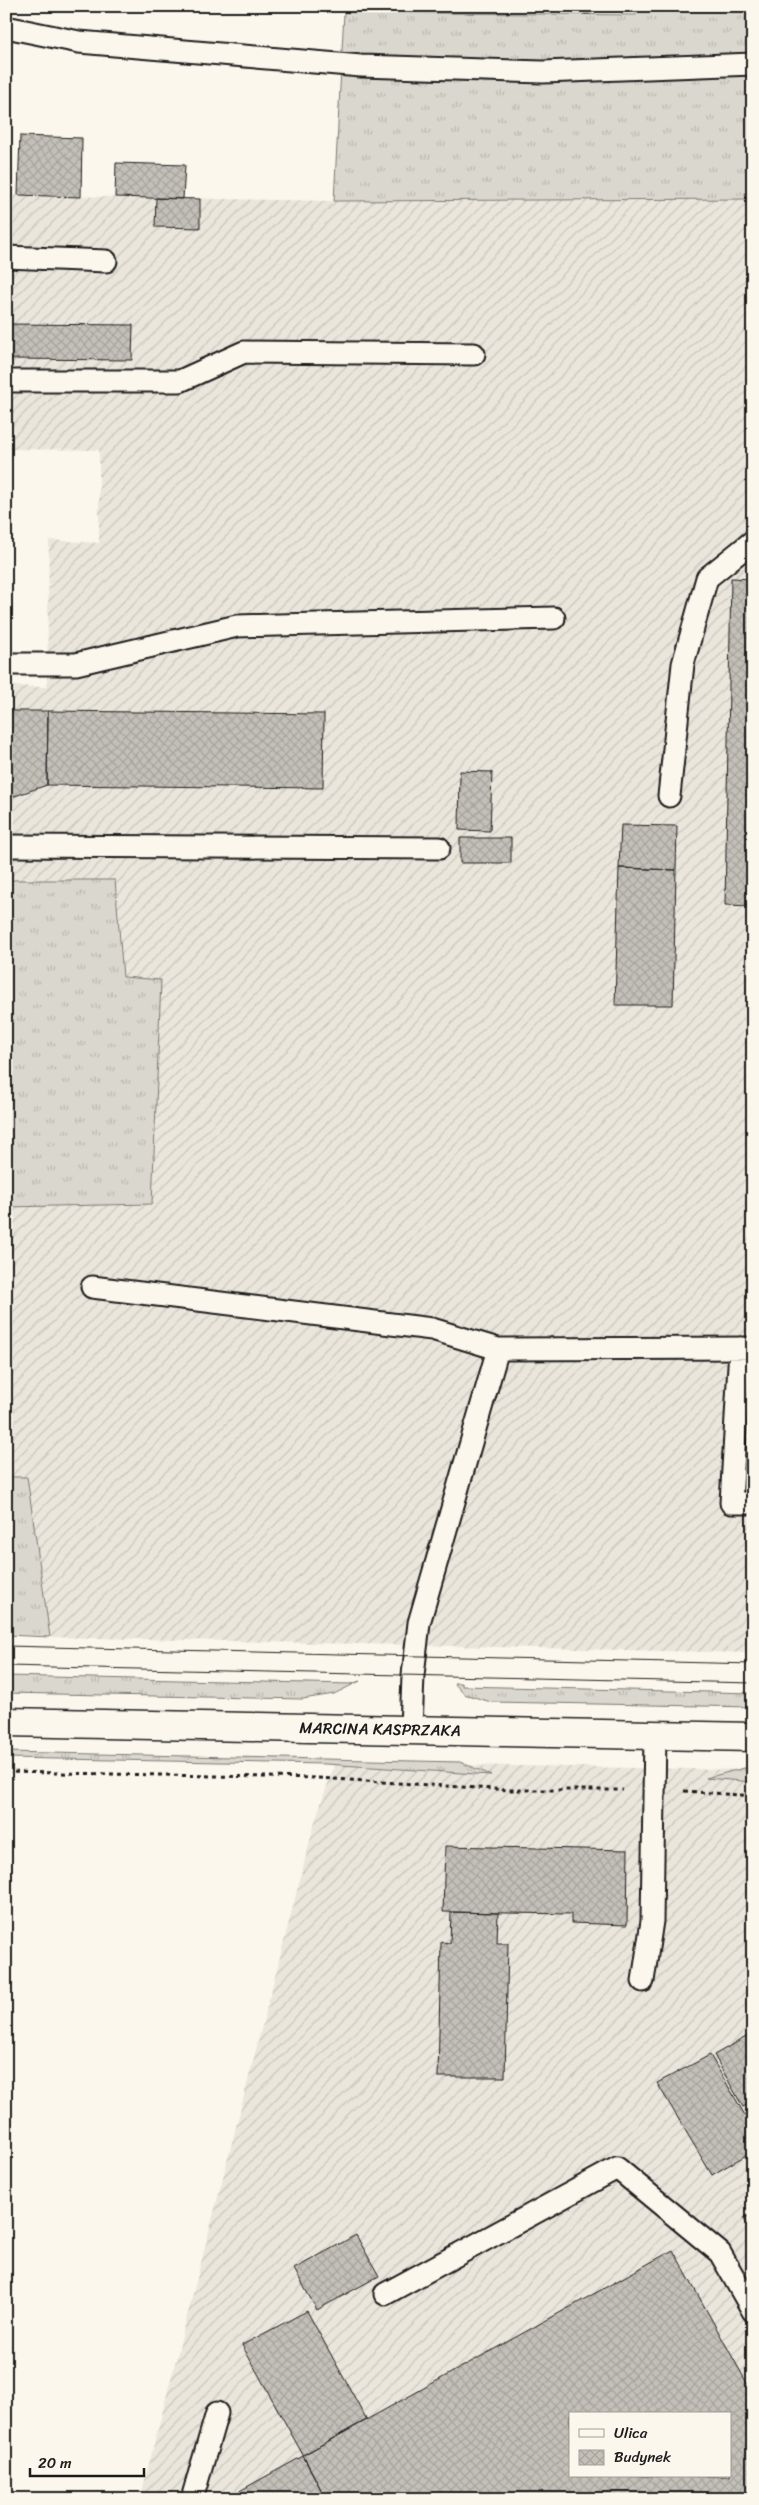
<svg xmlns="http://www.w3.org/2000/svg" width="759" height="2505" font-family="Sriracha,sans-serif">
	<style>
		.industrial { fill: url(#industrial-furrows); fill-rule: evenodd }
		.grass { fill: url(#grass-tufts); stroke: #7b7a75 }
		.building { fill: url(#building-cross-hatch); stroke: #1c1c1c; fill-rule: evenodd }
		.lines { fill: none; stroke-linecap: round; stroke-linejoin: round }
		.service-casing { stroke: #1c1c1c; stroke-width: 25 }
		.tertiary-casing { stroke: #1c1c1c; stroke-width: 31 }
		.path { stroke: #1c1c1c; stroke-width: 3; stroke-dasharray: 4 4; stroke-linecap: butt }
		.service { stroke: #fbf7ec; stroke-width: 21 }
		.tertiary { stroke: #fbf7ec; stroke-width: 28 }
		.tram { stroke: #1c1c1c; stroke-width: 1 }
		.labels { text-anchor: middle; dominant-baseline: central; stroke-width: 5; stroke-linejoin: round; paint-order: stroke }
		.street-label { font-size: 16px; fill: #1c1c1c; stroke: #fbf7ec }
	</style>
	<defs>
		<pattern id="industrial-furrows" width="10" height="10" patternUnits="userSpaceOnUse" patternTransform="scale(1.25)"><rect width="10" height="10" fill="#eae6dc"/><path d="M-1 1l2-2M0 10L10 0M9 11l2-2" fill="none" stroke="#c8c5bc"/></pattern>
		<pattern id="grass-tufts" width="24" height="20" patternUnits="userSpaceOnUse" patternTransform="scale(1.25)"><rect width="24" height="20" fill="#dad7ce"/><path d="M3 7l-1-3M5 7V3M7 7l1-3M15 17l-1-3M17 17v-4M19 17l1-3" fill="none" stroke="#bab8b0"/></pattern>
		<pattern id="building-cross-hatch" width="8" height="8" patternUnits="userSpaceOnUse" patternTransform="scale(1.25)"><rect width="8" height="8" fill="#c3c0b8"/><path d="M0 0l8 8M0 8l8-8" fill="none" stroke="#a7a49e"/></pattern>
	</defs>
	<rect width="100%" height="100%" fill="#fbf7ec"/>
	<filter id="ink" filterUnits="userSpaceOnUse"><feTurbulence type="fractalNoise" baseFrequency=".02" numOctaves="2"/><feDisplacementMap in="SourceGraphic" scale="10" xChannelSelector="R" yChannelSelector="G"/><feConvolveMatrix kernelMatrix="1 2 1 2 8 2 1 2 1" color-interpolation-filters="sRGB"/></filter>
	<g filter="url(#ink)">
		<!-- industrial -->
		<path class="industrial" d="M6 195 334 201 753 199V1653L50 1637 27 1477H6V1207L152 1204 161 981 123 977 115 881 6 880V686L47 687 49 540 99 543V450L6 449Z
			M335 1763 753 1770V2499H140L315 1821ZM570 2414H730V2476H570Z"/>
		<!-- grass -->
		<path class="grass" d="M638 6H753V199L334 201 344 12 636 15Z
			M6 880H115L123 977 161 980 152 1204 6 1207Z
			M6 1477H27L50 1637 6 1635Z
			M6 1676 351 1684 360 1681 334 1694 303 1699 6 1693Z
			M454 1683H462V1686L753 1693V1707L491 1702 464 1694Z
			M6 1752 460 1762 491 1775 326 1764 6 1758Z
			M744 1768H753V1782L706 1778Z"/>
		<!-- building -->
		<path class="building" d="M580 6H593V9L591 13 585 14 581 11Z
			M20 136 82 138 81 197 18 195Z
			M116 163 185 165 183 199 115 197Z
			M156 198 200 199V228L155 227Z
			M6 324 133 325 132 360 6 359Z
			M731 578 753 579V906L725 905Z
			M6 711H48L47 785 6 799Z
			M48 711 324 714 323 788 47 785Z
			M460 771 492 772 490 831 459 830Z
			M621 825 677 826 676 870 619 868Z
			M460 838H511V863H460Z
			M619 868 676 870 673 1005H615Z
			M445 1846 628 1850 627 1925 571 1923V1914L443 1912Z
			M451 1912 498 1913 497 1943H508L505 2077H438L441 1942 450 1943Z
			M753 2033V2102L743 2107 714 2055Z
			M710 2055 753 2129V2151L712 2175 657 2083Z
			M753 2214V2234L744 2218Z
			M356 2235 379 2276 317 2310 294 2269Z
			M673 2250 753 2394V2499H326L303 2455ZM570 2414H730V2476H570Z
			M307 2311 367 2420 303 2455 242 2345Z
			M303 2456 326 2499H225Z"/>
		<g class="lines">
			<!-- service casing -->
			<g class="service-casing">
				<path id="service" d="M6 27 79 42 361 66 543 72 753 64
					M6 257 106 261
					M6 381H180L244 352 474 354
					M6 664H76L237 626 554 618
					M669 796 683 664 707 578 753 541
					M6 846 439 848
					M92 1287 432 1329 498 1349
					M740 1348 731 1503H753
					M411 1729 413 1675 419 1623 498 1349 753 1348
					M643 1981 652 1921 655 1735
					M385 2294 617 2168 720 2253 753 2311
					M192 2499 217 2413"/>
			</g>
			<!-- tertiary casing -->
			<g class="tertiary-casing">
				<path id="tertiary" d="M6 1722 753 1737"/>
			</g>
			<!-- path -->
			<path class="path" d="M6 1772 318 1778 511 1790H623
				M684 1791 753 1796"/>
			<!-- service -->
			<use href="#service" class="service"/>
			<!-- tertiary -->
			<use href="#tertiary" class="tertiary"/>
			<!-- tram -->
			<path class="tram" d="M6 1646 753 1664
				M6 1666 753 1683"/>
		</g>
	</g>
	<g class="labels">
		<!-- street labels -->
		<g class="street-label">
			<text transform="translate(380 1729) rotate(1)">MARCINA KASPRZAKA</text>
		</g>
	</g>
	<!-- margin -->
	<rect width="759" height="2505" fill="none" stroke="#fbf7ec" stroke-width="25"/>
	<rect x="12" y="12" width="734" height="2480" fill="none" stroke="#1c1c1c" stroke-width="2" filter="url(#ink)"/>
	<!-- legend -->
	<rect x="569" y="2412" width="162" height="65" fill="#fbf7ec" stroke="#a29f99"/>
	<rect x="579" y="2429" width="25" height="8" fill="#fbf7ec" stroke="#a29f99"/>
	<text x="614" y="2438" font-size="15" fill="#1c1c1c">Ulica</text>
	<rect x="579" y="2450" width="25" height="15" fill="url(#building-cross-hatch)" stroke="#a29f99"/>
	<text x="614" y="2462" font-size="15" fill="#1c1c1c">Budynek</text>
	<!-- scale -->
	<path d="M30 2468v8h114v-8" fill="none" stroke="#1c1c1c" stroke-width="2.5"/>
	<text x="38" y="2468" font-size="15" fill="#1c1c1c" stroke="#fbf7ec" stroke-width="4" paint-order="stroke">20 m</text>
</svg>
